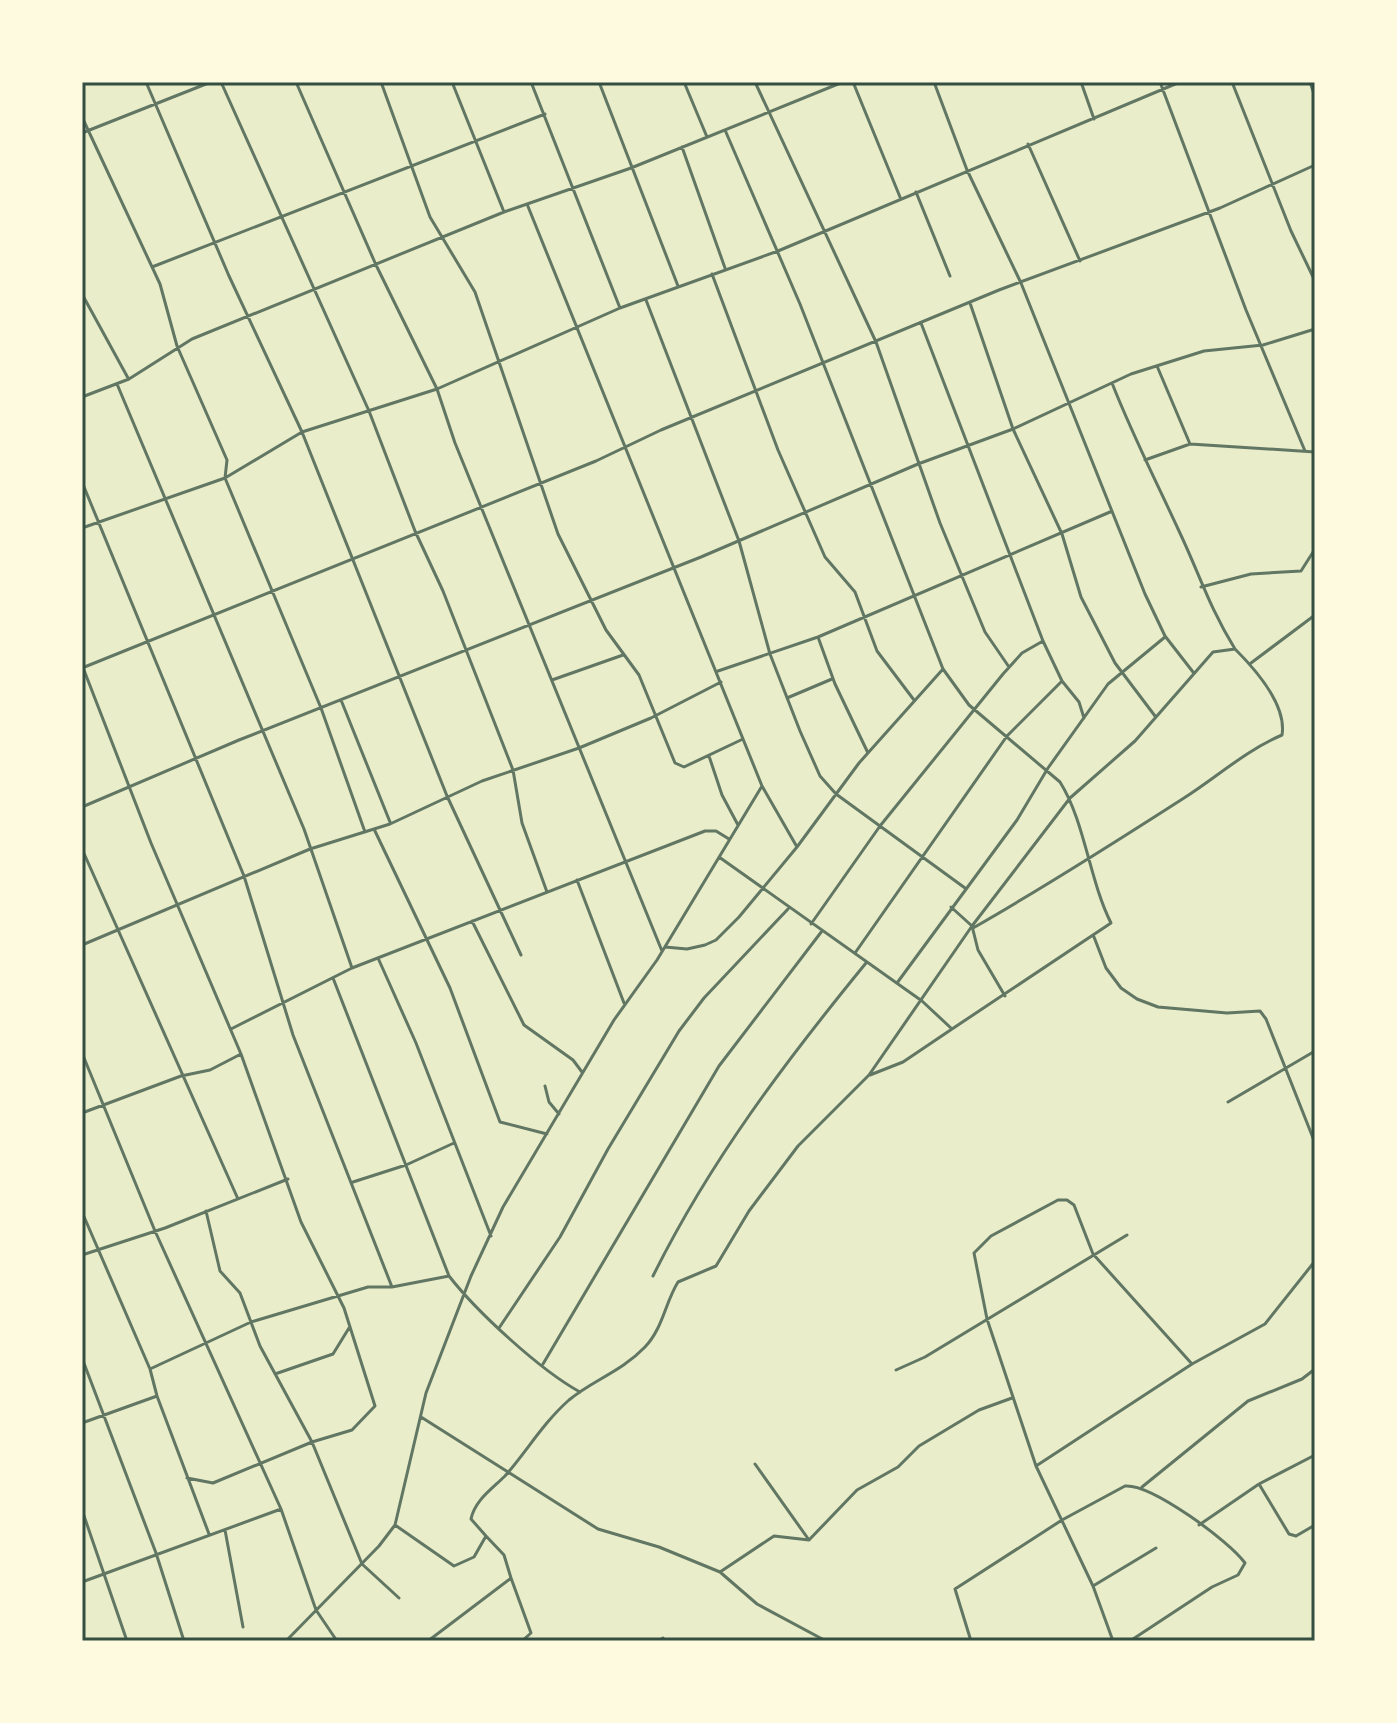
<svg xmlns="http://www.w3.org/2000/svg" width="1397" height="1723" font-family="'Roboto Condensed',sans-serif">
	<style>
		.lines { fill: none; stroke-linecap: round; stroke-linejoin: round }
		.minor { stroke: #617663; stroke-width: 3 }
		.neatline { fill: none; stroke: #344e41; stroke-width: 3 }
	</style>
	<rect width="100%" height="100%" fill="#e9edc9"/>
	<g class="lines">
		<!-- minor -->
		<path class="minor" d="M146 82 229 276 302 432 447 796 521 955
			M221 82 369 411 415 531 443 591 513 770 522 823 547 892
			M296 82 376 265 437 389 455 443 662 951
			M381 82 430 217 475 292 558 534 606 630 639 675 675 763 684 767 743 739
			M452 82 504 212
			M531 82 620 308
			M599 82 678 286
			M684 82 707 137
			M755 82 876 342 940 523 985 632 1009 667
			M853 82 900 197
			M934 82 967 170 1021 283 1145 594 1165 636 1193 672
			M1081 82 1094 119
			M1160 82 1246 310 1305 451
			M1232 82 1291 231 1315 281
			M1310 82 1315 97
			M82 117 160 284 177 346 227 460 225 478 321 708 365 832
			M725 130 800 304 943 669 969 705 1060 782C1085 822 1089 879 1111 923L952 1029
			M82 133 211 82
			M1028 144 1080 261
			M682 147 725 268
			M916 192 950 276
			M527 204 762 786 797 847
			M152 267 545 114
			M712 274 778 450 825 557 855 592 877 651 914 700
			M82 294 128 378
			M646 300 739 541 770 654 800 731 820 776 836 794 965 888
			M970 303 1013 429 1062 534 1081 597 1115 663 1155 716
			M921 323 1043 641 1062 681 1079 702 1084 718
			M1157 366 1190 444 1315 452
			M117 384 304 829 352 968
			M82 397 129 379 192 339 504 212 631 168 843 82
			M1145 460 1190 444
			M82 482 244 876 293 1035 392 1287
			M82 528 225 478 302 432 437 389 620 308 778 251 1180 82
			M1201 587 1251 574 1301 571 1315 549
			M818 637 835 684 868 753
			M1251 663 1315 615
			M82 665 151 843 241 1054 301 1222 344 1308 375 1406 352 1430 312 1442 213 1483 187 1478
			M82 668 596 461 661 430 999 290 1220 208 1315 165
			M718 671 818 637 1110 512
			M552 680 623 655
			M787 698 832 679
			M341 700 390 822
			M709 756 722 795 738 825
			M82 807 239 740 701 557 918 464 1013 429 1131 374 1204 351 1263 345 1315 329
			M374 829 450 988 500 1122 547 1134
			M82 849 238 1199
			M719 857 922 1001 952 1029 903 1062 870 1075
			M577 880 624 1003
			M951 907 972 926 978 950 1005 996
			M472 921 524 1025 573 1060 582 1072
			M811 924 880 826 1003 674 1022 653 1043 641
			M973 928C1045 887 1114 843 1184 798 1217 777 1245 751 1282 735 1287 705 1254 668 1235 649
			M1094 937 1106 968 1121 988 1137 999 1158 1007 1227 1013 1260 1011 1266 1019 1315 1143
			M82 945 310 849 390 824 482 781 579 748 651 718 721 682
			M665 947 687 949 705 945 716 940 739 917 797 847 859 763 943 669
			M855 953 1007 736 1062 681
			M378 958 416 1043 491 1236
			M333 978 449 1276
			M897 983 1017 820 1048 768 1108 684 1165 637
			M231 1029 352 968 705 831H716L729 839
			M82 1053 155 1231 281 1509 316 1610 337 1641
			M545 1086 549 1102 559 1114
			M1228 1102 1315 1051
			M82 1113 181 1076 210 1070 241 1054
			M353 1182 406 1165 454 1143
			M206 1211 220 1271 240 1293 260 1346 312 1442 362 1564 399 1598
			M82 1212 150 1369 157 1396 82 1423
			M82 1255 165 1228 288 1179
			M653 1276C710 1161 785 1062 866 963
			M499 1328 560 1237 608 1149 679 1031 704 998 788 909
			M82 1358 156 1553 184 1641
			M543 1364 719 1066 822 931
			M150 1369 251 1322 368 1287H392L449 1276C477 1312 540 1370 580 1392
			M896 1370 925 1357 1127 1235
			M275 1374 333 1354 349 1328
			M157 1396 209 1534
			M421 1417 598 1529 659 1547 720 1572 757 1604 826 1641
			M755 1464 809 1540
			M1036 1466 1192 1364 1265 1324 1315 1261
			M1259 1484 1289 1534 1296 1536 1315 1525
			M1142 1487 1248 1401 1302 1379 1315 1369
			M82 1510 127 1641
			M395 1525 454 1566 474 1557 486 1536 471 1519C475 1500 492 1489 505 1476 527 1451 543 1423 569 1400 593 1380 621 1372 645 1347 663 1328 665 1303 678 1282L716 1266 749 1211 798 1146 869 1075 972 926 1070 798 1135 741 1213 652 1235 649C1209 607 1199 573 1179 531 1156 481 1132 434 1112 383
			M1199 1525 1259 1484 1315 1455
			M225 1530 243 1627
			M486 1536 504 1555 511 1578
			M720 1572 774 1536 809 1540 857 1490 898 1467 919 1446 979 1410 1012 1398
			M82 1582 281 1509
			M1093 1586 1156 1548
			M286 1641 379 1546 395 1525 426 1393 471 1276 503 1207 614 1020 657 960 762 786
			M428 1641 511 1578 531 1633 522 1641
			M659 1641 663 1638
			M971 1641 955 1589 1062 1520 1125 1486C1152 1484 1229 1541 1245 1563L1238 1575 1212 1587 1130 1641
			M1113 1641 1093 1586 1036 1466 987 1319 974 1253 991 1236 1058 1200H1067L1074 1205 1093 1254 1192 1364"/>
	</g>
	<!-- border -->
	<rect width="1397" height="1723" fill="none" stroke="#fefae0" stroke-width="168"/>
	<rect x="84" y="84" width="1229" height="1555" class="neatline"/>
</svg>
